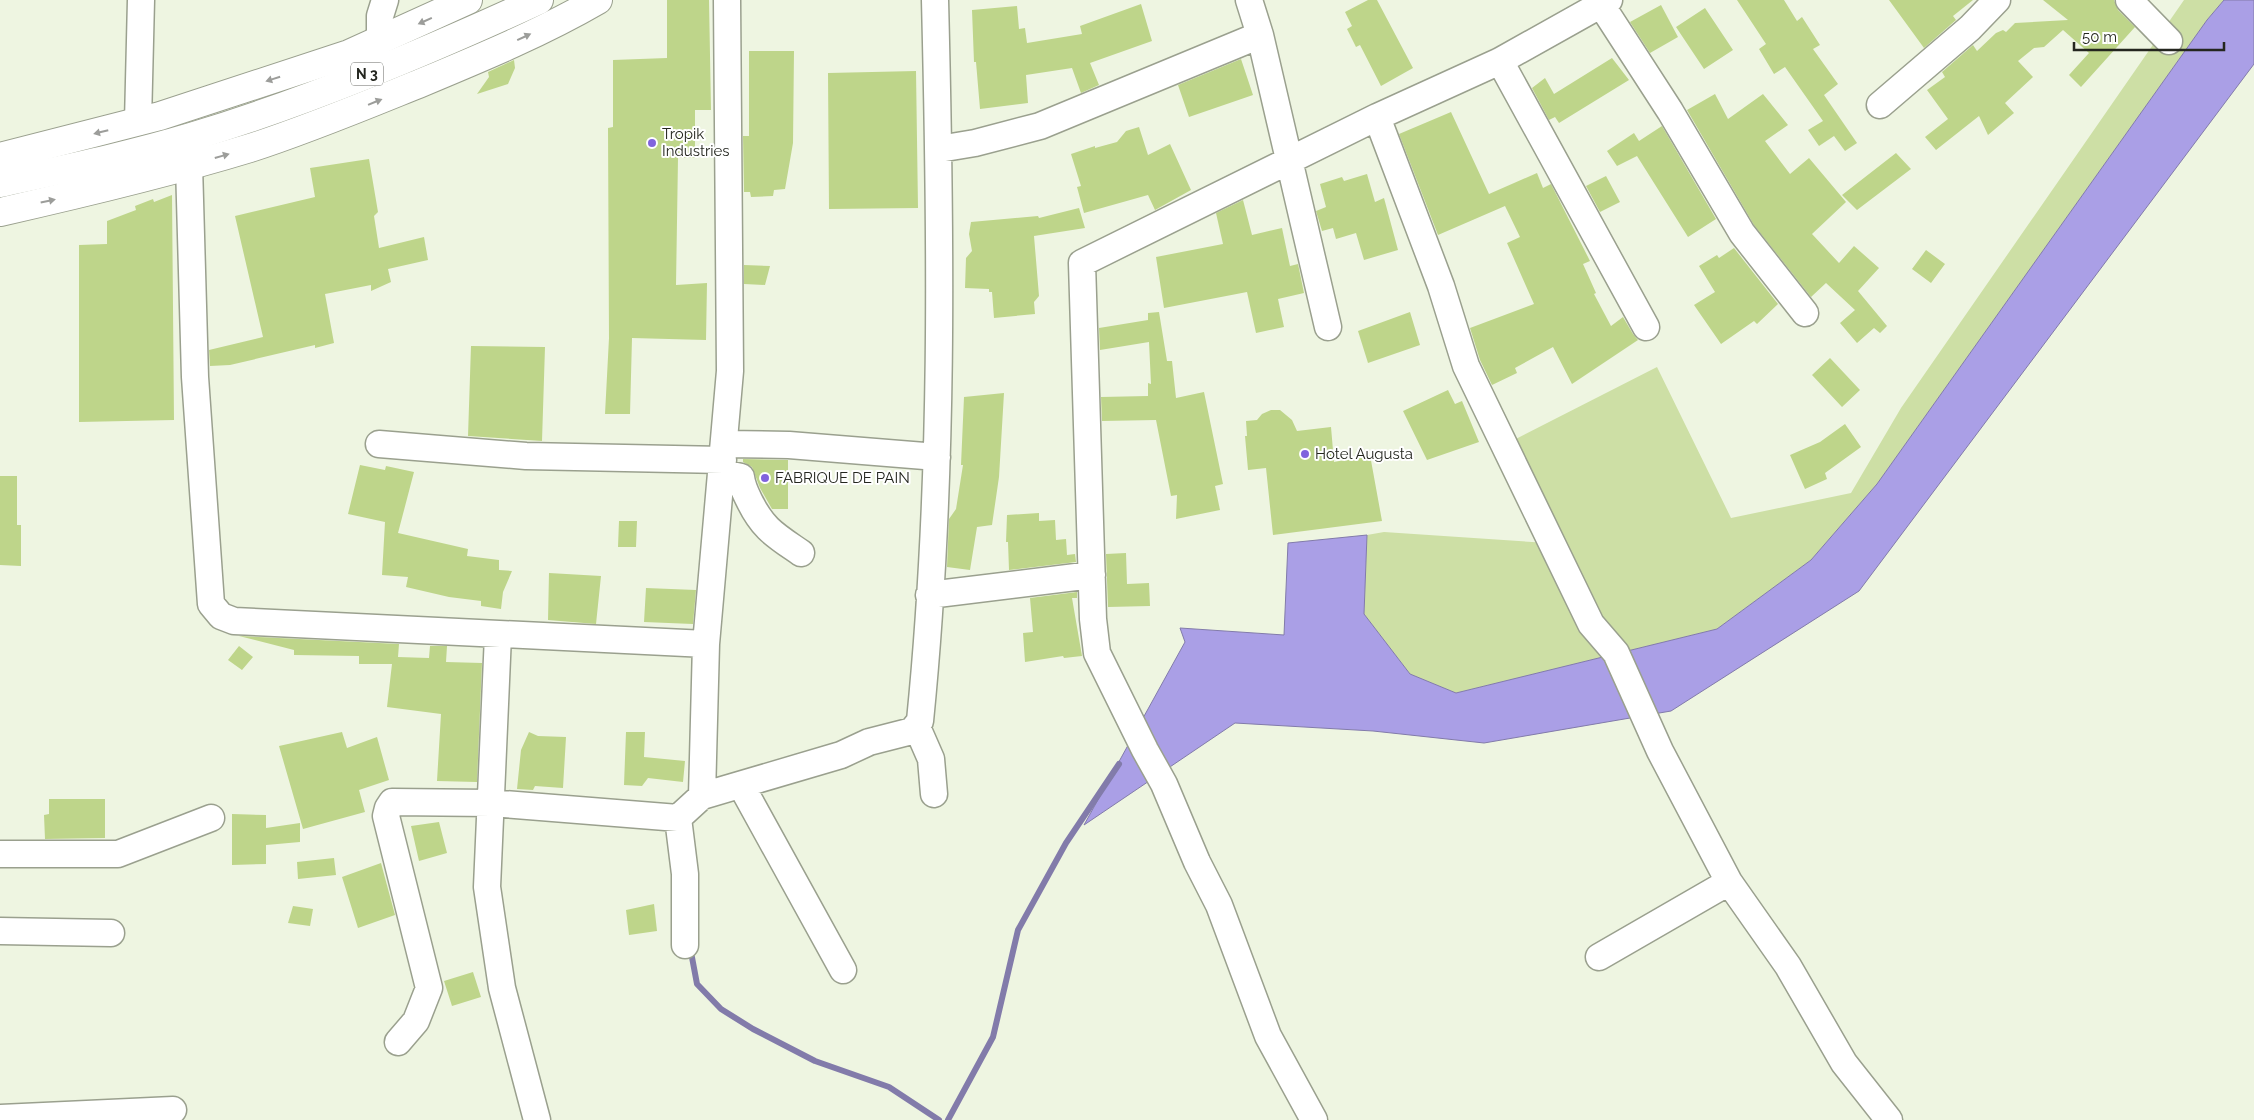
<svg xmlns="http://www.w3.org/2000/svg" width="2254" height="1120" font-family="Raleway,sans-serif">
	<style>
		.green { fill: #cddfa5 }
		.water { fill: #aa9fe6; stroke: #827baa }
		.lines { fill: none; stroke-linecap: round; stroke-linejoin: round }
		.stream { stroke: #827baa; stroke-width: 6 }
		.building { fill: #bed58a }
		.minor-casing { stroke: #9aa08e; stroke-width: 29 }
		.major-casing { stroke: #9aa08e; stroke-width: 30 }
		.highway-casing { stroke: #9aa08e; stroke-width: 30 }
		.minor { stroke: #fff; stroke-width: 26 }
		.major { stroke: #fff; stroke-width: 28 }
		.highway { stroke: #fff; stroke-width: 28 }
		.oneway { fill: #9c9d9a }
		.poi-dot { fill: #8063dd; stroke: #fff; stroke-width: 2 }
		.labels { text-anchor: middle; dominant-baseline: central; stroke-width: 4; stroke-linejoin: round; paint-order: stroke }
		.shield { fill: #fff; stroke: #666762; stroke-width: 1 }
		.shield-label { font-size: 14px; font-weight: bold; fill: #24261f }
		.poi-label { font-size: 15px; fill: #24261f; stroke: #fff; text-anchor: start }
	</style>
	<rect width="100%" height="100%" fill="#eef5e1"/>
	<!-- green -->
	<path class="green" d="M2184 0H2224L2207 20 1877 484 1811 560 1717 629 1456 693 1410 674 1364 614 1367 535 1384 532 1548 543 1510 442 1657 367 1731 518 1851 493 1901 408Z"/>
	<!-- water -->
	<path class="water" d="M2224 0H2254V64L1859 591 1671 711 1484 743 1373 731 1235 723 1084 825 1185 642 1180 628 1284 635 1288 543 1367 535 1364 614 1410 674 1456 693 1717 629 1811 560 1877 484 2207 20Z"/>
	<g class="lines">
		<!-- stream -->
		<path class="stream" d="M691 952 697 984 721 1009 753 1029 815 1061 889 1087 939 1120
			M948 1120 993 1037 1018 930 1066 843 1119 764"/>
	</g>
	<!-- building -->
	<path class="building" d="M667 0H709L711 110H695V158H678L676 285 707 283 706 340 632 338 630 414H605L609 338 608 128 613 127V60L667 58Z
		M1368 0H1377L1413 68 1381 86 1360 45 1356 47 1347 29 1352 26 1345 12Z
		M1737 0H1784L1797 21 1802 17 1820 45 1813 49 1838 84 1824 95 1857 143 1845 151 1834 136 1819 146 1808 130 1823 121 1785 67 1774 74 1759 49 1766 44Z
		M1889 0H1973L1953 16 1956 20 1924 48Z
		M2043 0H2114L2118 10 2135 27 2081 87 2069 75 2089 53 2063 30 2044 47 2034 48 2018 61 2033 77 2005 103 2014 113 1988 135 1979 116 1936 150 1925 137 1948 119 1927 90 1945 77 1942 72 1973 45 1977 51 1996 33 2003 30 2006 32 2015 23 2068 20Z
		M1141 4 1152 41 1090 63 1099 85 1081 93 1072 68 1026 75 1028 103 980 109 976 62H974L972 10 1017 6 1019 29 1025 28 1027 43 1082 34 1080 26Z
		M1661 5 1678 37 1650 53 1630 22Z
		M1705 8 1733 50 1704 69 1676 27Z
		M749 51H794L793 143 785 189 774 190 773 196 751 197 750 192H744L743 136H749Z
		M1612 58 1629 80 1559 123 1555 117 1549 120 1532 88 1545 78 1554 94Z
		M1241 59 1253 95 1189 117 1178 85Z
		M514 60 515 68 508 84 477 94 489 77 488 72Z
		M916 71 918 208 829 209 828 73Z
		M1715 94 1728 119 1763 94 1788 125 1765 141 1790 174 1809 158 1846 202 1812 234 1839 263 1854 246 1879 268 1858 291 1887 326 1880 333 1874 328 1857 343 1840 323 1855 310 1826 283 1811 297 1754 225 1687 110Z
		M1451 112 1489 194 1537 173 1543 188 1551 184 1590 261 1583 264 1596 293 1594 294 1611 326 1623 317 1633 334 1638 340 1572 384 1553 347 1515 368 1517 373 1492 385 1480 360 1470 328 1534 304 1507 243 1520 237 1505 206 1438 235 1399 134Z
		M1662 126 1716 219 1688 237 1637 156 1617 166 1607 151 1634 133 1639 141Z
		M1139 127 1148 155 1170 144 1191 190 1155 210 1148 195 1084 213 1077 187 1081 186 1071 154 1095 146V148L1117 142 1126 131Z
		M1896 153 1911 169 1857 210 1842 195Z
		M369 159 378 212 374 216 379 248 424 237 428 260 388 269 391 282 371 291V285L325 294 334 343 315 348V345L230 365 210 366 209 350 263 337 235 216 315 197 310 168Z
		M1367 174 1375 202 1384 198 1398 250 1364 260 1356 233 1336 239 1333 228 1322 231 1316 211 1326 207 1320 184 1342 177 1344 181Z
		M1606 176 1620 202 1600 212 1586 186Z
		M172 195 174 420 79 422V245L107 244V221L136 210 135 206 153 199 154 202Z
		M1243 200 1252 235 1282 228 1290 266 1298 264 1304 293 1278 299 1284 327 1256 333 1247 292 1164 308 1156 257 1223 244 1216 213Z
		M1079 208 1085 228 1034 236 1039 296 1034 302 1035 314 994 318 992 292H989V289L965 288 966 258 972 251 969 234 971 222 1038 216 1039 218Z
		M1734 248 1778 304 1757 324 1754 321 1721 344 1694 305 1715 292 1699 266 1717 255 1719 258Z
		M1926 250 1945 264 1931 283 1912 269Z
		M744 265 770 266 765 285 744 284Z
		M1159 312 1167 361H1172L1176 398 1204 392 1223 484 1215 486 1220 510 1176 519 1177 495 1171 496 1156 420 1102 421 1101 397 1148 396V383L1151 384 1149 342 1100 350 1099 328 1148 320V313Z
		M1410 312 1420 345 1368 363 1358 331Z
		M471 346 545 347 542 441 468 436Z
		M1830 358 1860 390 1842 407 1812 375Z
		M1448 390 1455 404 1462 401 1479 442 1427 460 1403 411Z
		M1004 393 999 477 992 525 977 527 970 570 947 567 949 519 956 509 963 465H961L964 397Z
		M1271 410H1280L1292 420 1297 431 1331 427 1334 462 1370 455 1382 521 1273 535 1266 468 1248 470 1245 436H1247L1246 421 1257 420 1262 414Z
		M1845 424 1861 447 1825 473 1827 479 1805 489 1790 455 1820 442Z
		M743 459 788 460V509H772L760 488 752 467 743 462Z
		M360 465 385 470 386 466 414 472 398 533 468 549 467 556 499 560V570L512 571 503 592 501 609 481 606V601L449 597 406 587 408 577 382 575 385 522 348 514Z
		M0 476H17V525H21V566L0 565Z
		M1039 513V521L1055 520 1056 540 1066 539 1067 555 1075 554 1076 562 1009 570 1008 542H1006L1007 515Z
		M619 521H637L636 547H618Z
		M1126 553 1127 584 1149 583 1150 606 1108 607 1106 554Z
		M549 573 601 576 596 624 548 620Z
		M646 588 696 590 693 624 644 622Z
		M1077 592V598H1072L1082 656 1064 658 1063 656 1025 662 1023 633 1033 632 1030 598Z
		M239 636 399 644 398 657 429 658 430 646H447L446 662 482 663 477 782 437 781 441 714 387 707 392 664H359V656L294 655V650Z
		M239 646 253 657 242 670 228 660Z
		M342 732 347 748 377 737 389 780 359 790 365 812 303 829 279 746Z
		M529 732 538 736 566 737 563 788 535 786 533 790 517 789 521 750Z
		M626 732H645L644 757 685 761 683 782 648 778 642 786 624 785Z
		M49 799H105V838L45 839 44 815 49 814Z
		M232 814 266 815V828L300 823V842L266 845V864L232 865Z
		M439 822 447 853 419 861 411 826Z
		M334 858 336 875 298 879 297 862Z
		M381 863 395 915 358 928 342 877Z
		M654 904 657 931 629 935 626 910Z
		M293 906 313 909 310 926 288 923Z
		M473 972 481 997 452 1006 444 981Z"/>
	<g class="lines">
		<!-- minor casing -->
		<g class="minor-casing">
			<path id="minor" d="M1249 0 1260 35 1328 327
				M2129 0 2169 41
				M1602 6 1670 111 1742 233 1805 313
				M380 41V16L385 0
				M1500 61 1646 327
				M1880 105 1970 28 1997 0
				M1377 117 1441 286 1466 366 1591 624 1616 653 1660 751 1729 882 1788 966 1844 1063 1889 1120
				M138 122 141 0
				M939 149 975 143 1040 126 1260 35
				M189 165 195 377 211 604 221 616 234 621 706 644
				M379 444 526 456 723 460
				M724 444 789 445 937 457
				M722 473 741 477C742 486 745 492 749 500 763 529 775 535 801 553
				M929 595 1092 575
				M498 635 487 887 502 988 537 1120
				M917 727 931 759 934 794
				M741 785 843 970
				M702 796 841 755 869 742 912 731 920 721C944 482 941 240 935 0
				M0 854H118L211 818
				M0 931 111 933
				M685 945V874L678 818 702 796 706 644 730 371 727 0
				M1599 957 1729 882
				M398 1042 416 1021 429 988 386 816 388 808 392 802 491 803 678 818
				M0 1118 173 1110
				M1314 1120 1268 1036 1219 905 1197 862 1164 784 1145 750 1097 653 1093 619 1082 263 1377 117 1500 61 1609 0"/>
		</g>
		<!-- major casing -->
		<g class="major-casing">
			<path id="major" d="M0 157 160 116 349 54 468 0
				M0 212C84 193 168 173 250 148 309 129 366 105 423 82 483 57 543 32 598 0"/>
		</g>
		<!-- highway casing -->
		<g class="highway-casing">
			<path id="highway" d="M0 183C64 169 128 156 191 137 310 101 426 52 539 0"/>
		</g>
		<!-- minor -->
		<use href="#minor" class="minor"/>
		<!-- major -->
		<use href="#major" class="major"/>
		<!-- highway -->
		<use href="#highway" class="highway"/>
	</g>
	<!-- one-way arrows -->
	<defs><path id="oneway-solid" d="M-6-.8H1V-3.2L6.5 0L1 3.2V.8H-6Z" transform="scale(1.25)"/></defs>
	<g class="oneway">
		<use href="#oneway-solid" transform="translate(425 21) rotate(156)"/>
		<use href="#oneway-solid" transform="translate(524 37) rotate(-25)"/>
		<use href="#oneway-solid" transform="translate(273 79) rotate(162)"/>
		<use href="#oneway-solid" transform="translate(375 102) rotate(-22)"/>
		<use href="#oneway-solid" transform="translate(101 132) rotate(166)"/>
		<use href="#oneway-solid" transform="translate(222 156) rotate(-16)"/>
		<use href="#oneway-solid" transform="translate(48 201) rotate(-12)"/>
	</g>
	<!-- markers -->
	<g class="poi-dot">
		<circle cx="652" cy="143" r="5"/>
		<circle cx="1305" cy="454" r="5"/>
		<circle cx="765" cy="478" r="5"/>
	</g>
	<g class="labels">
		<!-- shield labels -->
		<rect class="shield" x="351" y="62.5" width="32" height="23" rx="4"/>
		<g class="shield-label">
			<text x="367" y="74">N 3</text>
		</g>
		<!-- poi labels -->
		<g class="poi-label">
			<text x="662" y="134">Tropik<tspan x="662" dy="17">Industries</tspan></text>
			<text x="1315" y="454">Hotel Augusta</text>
			<text x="775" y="478">FABRIQUE DE PAIN</text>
		</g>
	</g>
	<!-- scale -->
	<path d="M2074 42v8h150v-8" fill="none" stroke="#24261f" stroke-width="2.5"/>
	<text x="2082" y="42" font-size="15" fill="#24261f" stroke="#ffffff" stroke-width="4" paint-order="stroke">50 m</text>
</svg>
